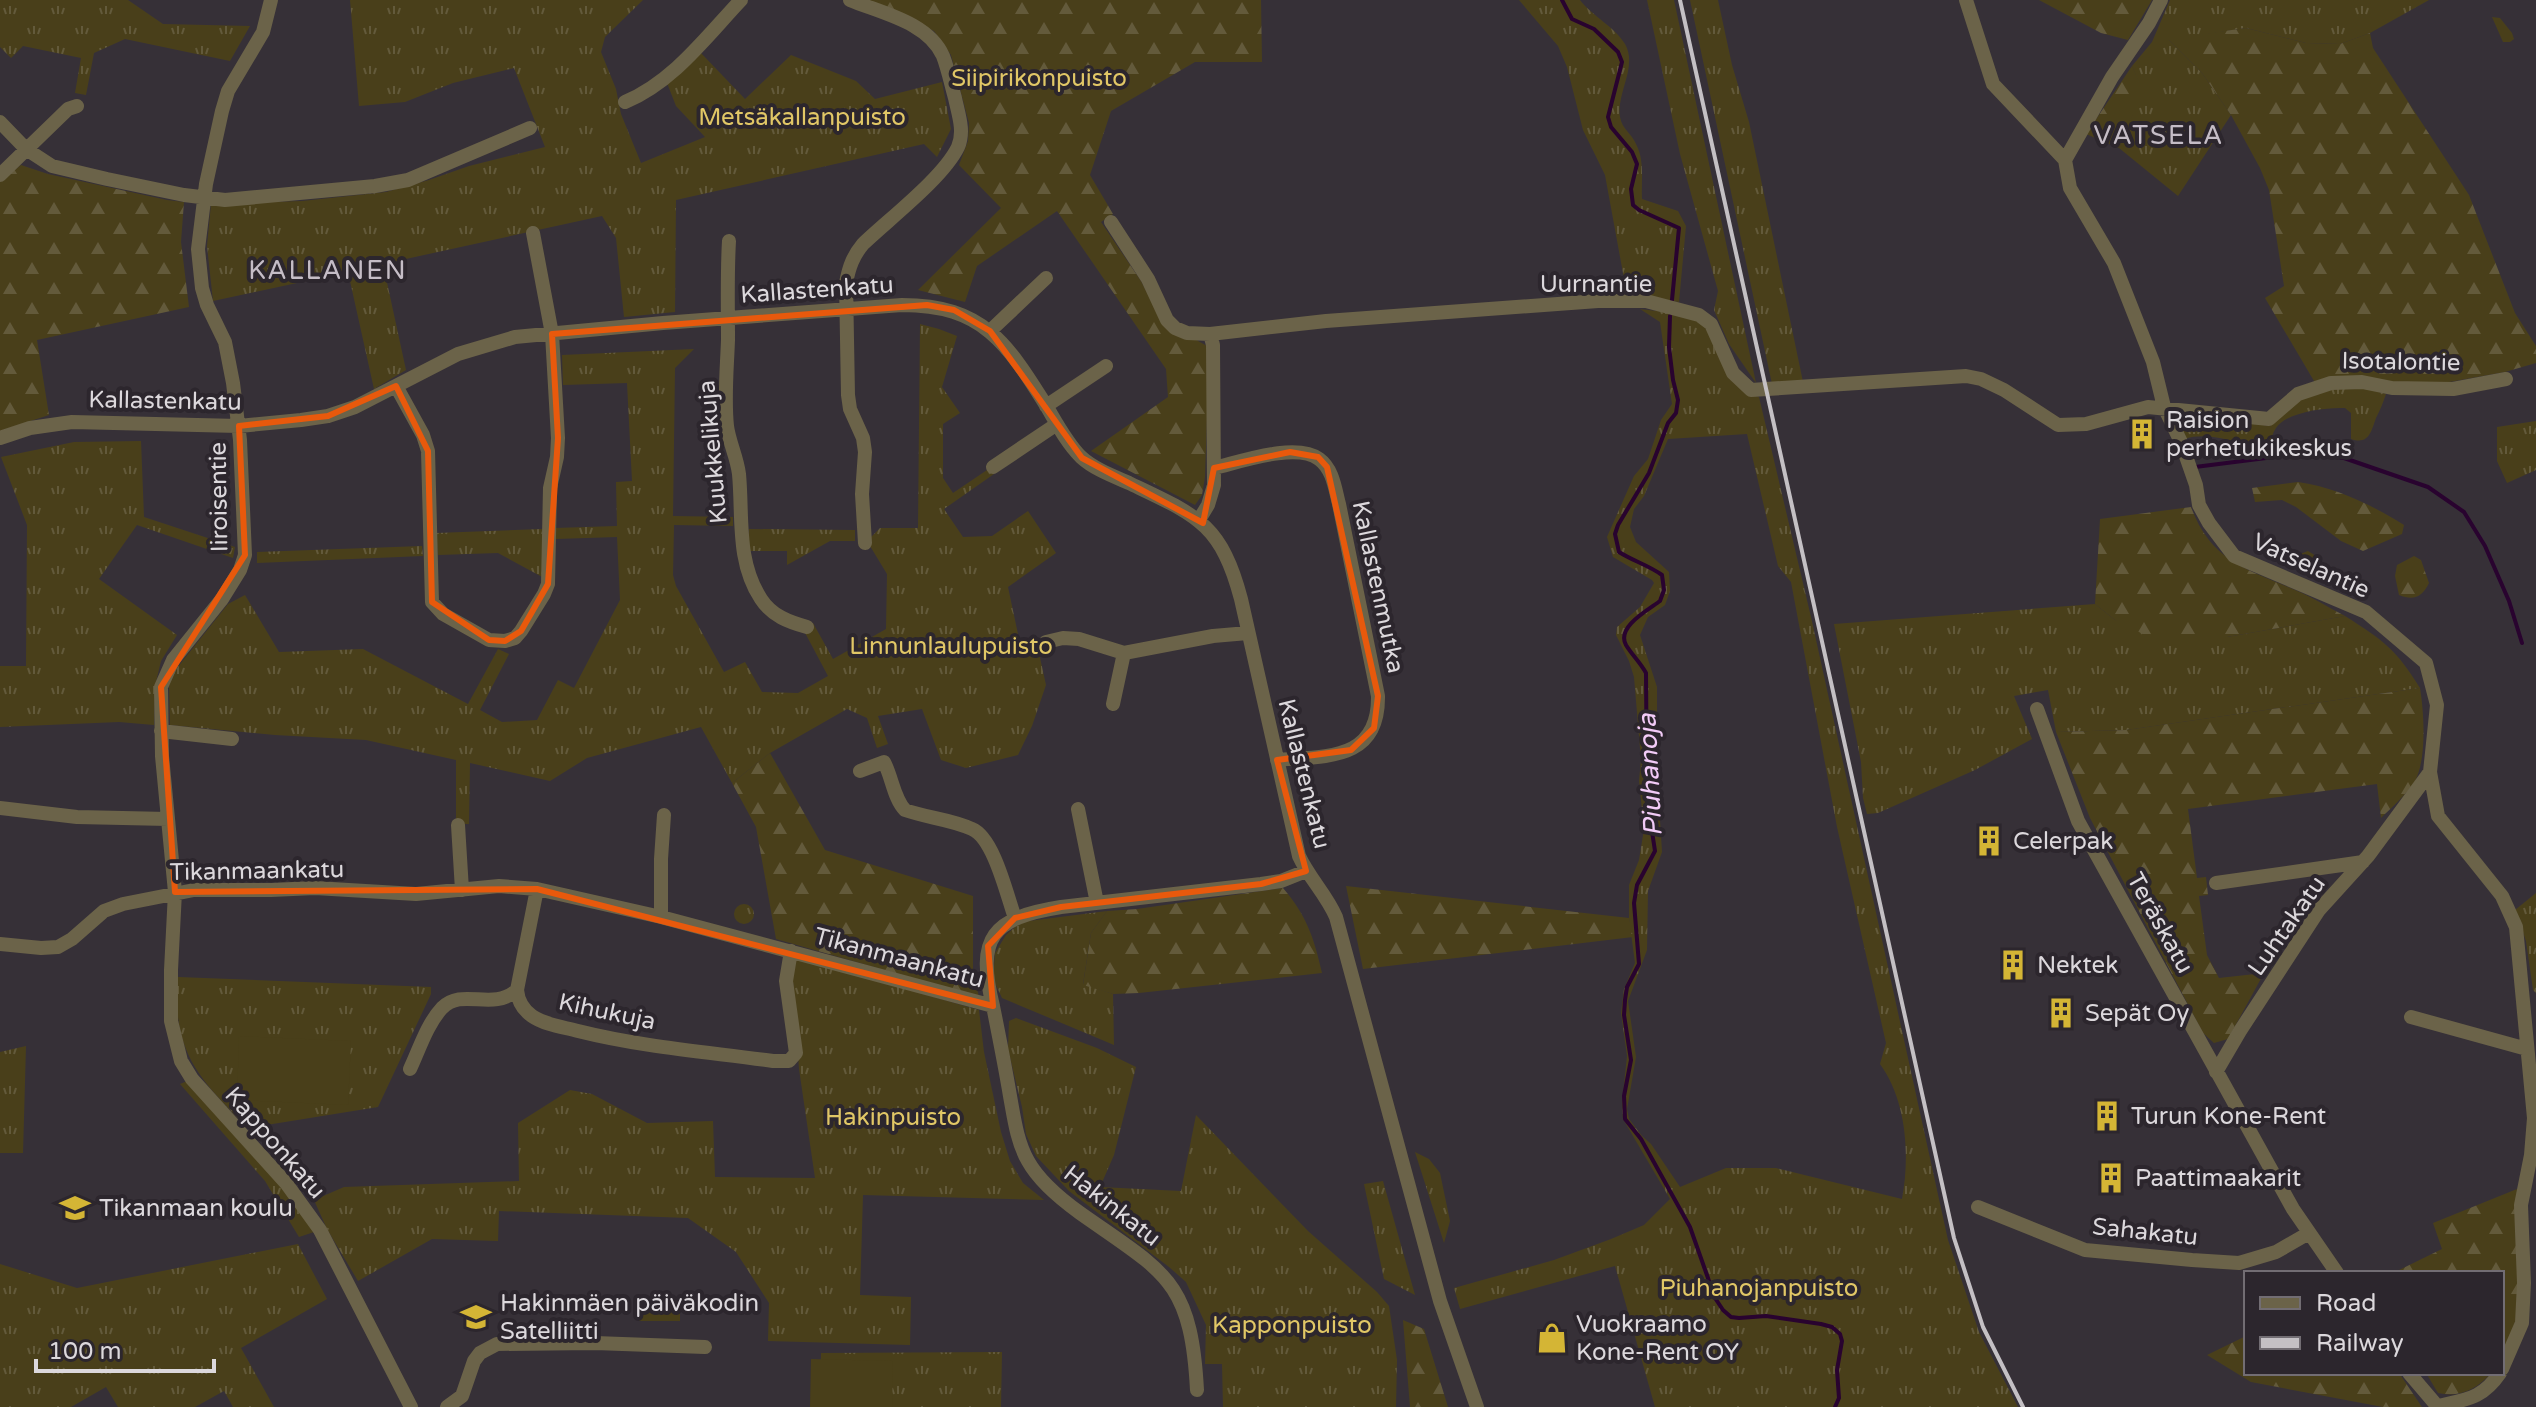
<svg xmlns="http://www.w3.org/2000/svg" width="2536" height="1407" font-family="'Varela Round',sans-serif">
	<style>
		.grass { fill: url(#grass-tufts); fill-rule: evenodd }
		.forest { fill: url(#forest-firs) }
		.garden { fill: #493f1a }
		.lines { fill: none; stroke-linecap: round; stroke-linejoin: round }
		.stream { stroke: #29032f; stroke-width: 4 }
		.minor { stroke: #6b6349; stroke-width: 14 }
		.rail { stroke: #c4c0c4; stroke-width: 4 }
		.marked { fill: none; stroke: #e8590c; stroke-width: 6; stroke-linejoin: round }
		.labels { text-anchor: middle; dominant-baseline: central; stroke-width: 8; stroke-linejoin: round; paint-order: stroke }
		.park-label { font-size: 24px; fill: #e1c766; stroke: #2c262d }
		.street-label { font-size: 24px; fill: #dcd8dc; stroke: #2c262d }
		.poi-label { font-size: 24px; fill: #dcd8dc; stroke: #2c262d; text-anchor: start }
		.neighbourhood-label { font-size: 26px; letter-spacing: 2px; fill: #c5bdc6; stroke: #2c262d }
		.water-label { font-size: 26px; font-style: italic; fill: #f2cbf7; stroke: #2c262d }
	</style>
	<defs>
		<pattern id="grass-tufts" width="24" height="20" patternUnits="userSpaceOnUse" patternTransform="scale(2)"><rect width="24" height="20" fill="#493f1a"/><path d="M3 7l-1-3M5 7V3M7 7l1-3M15 17l-1-3M17 17v-4M19 17l1-3" fill="none" stroke="#635a3b"/></pattern>
		<pattern id="forest-firs" width="22" height="20" patternUnits="userSpaceOnUse" patternTransform="scale(2)"><rect width="22" height="20" fill="#493f1a"/><path d="M5 1l3.5 6h-7zM16 11l3.5 6h-7z" fill="#635a3b"/></pattern>
	</defs>
	<rect width="100%" height="100%" fill="#363037"/>
	<!-- grass -->
	<path class="grass" d="M0 0H128L163 24 250 26 230 61 125 39 94 53 86 95 75 93 81 58 23 46 11 58 0 47Z
		M350 0H643L605 37 601 52 616 89 621 114 641 163 705 137 676 106 667 83 700 52 745 99 791 55 856 81 875 99 942 82 951 129 937 157 924 144 676 200 675 312 624 317 616 238 602 216 383 264 406 370 374 389 348 272 213 301 207 246 211 204 302 201 386 192 429 180 469 166 545 147 514 68 453 83 405 102 359 106Z
		M1519 0H1580C1592 16 1615 27 1625 44 1638 67 1616 93 1620 117 1622 129 1632 134 1636 144 1645 161 1641 181 1642 199L1678 211 1686 226 1679 302 1627 295 1605 175 1583 130 1567 67 1558 46Z
		M1647 0H1674L1756 383 1729 344 1714 310 1718 291 1680 154Z
		M1690 0H1718L1732 65 1749 122 1803 382 1772 384Z
		M2170 0H2429L2370 33 2340 44 2306 43 2246 28 2169 40 2202 73 2231 115 2178 196 2119 148 2142 91 2132 66 2152 42Z
		M2492 17 2500 18 2512 33 2514 39 2510 42H2503Z
		M1640 309C1655 311 1692 314 1702 324 1726 349 1719 386 1759 397L1811 617 1948 1240 1979 1332 2018 1407H1655L1615 1266 1460 1309 1454 1288 1554 1260 1611 1239 1644 1225 1670 1199 1623 1119 1622 1103 1627 1056 1621 1013 1624 989 1635 963 1629 918V885L1639 860 1644 829 1639 781 1641 760 1634 677 1629 661 1616 635 1617 627 1640 607 1654 583 1652 580 1613 557 1607 537 1634 476 1648 459 1661 420 1672 404 1660 322ZM1747 434 1778 566 1791 582 1837 827 1886 1043 1880 1064C1907 1101 1910 1156 1902 1199L1776 1168H1726L1680 1187 1651 1144 1642 1136 1629 1119 1627 1109 1636 1057 1628 1001 1647 950 1648 891 1662 852 1657 772V687L1640 635 1648 617 1665 605 1670 591 1669 572 1636 542 1630 527 1634 509 1644 496 1668 439Z
		M920 324 939 329 957 336 942 387 960 413 943 424V478L953 493 990 468 994 474 944 509 963 537 992 536 1028 511 1056 553 1008 587 1019 639 1037 644 1046 685 1032 726 1018 755 966 768 941 760 922 709 878 716 888 744 877 748 867 718 847 709 770 753 732 783 701 727 587 758 550 781 470 763 469 824H456V760L366 740 275 735 170 725 169 685 177 668 228 604 245 595 279 652 363 649 468 704 498 649 509 654 480 710 502 722 537 720 558 680 574 688 620 600 617 537 556 539 555 528 617 526 616 482 632 481 627 383 563 385 562 355 694 349 675 368 673 516 733 517V526L674 525 673 575 676 586 724 672 745 662 762 692 798 693 828 676 803 629 813 623 833 659 886 629 887 574 867 541 880 528H918Z
		M2364 388 2386 394C2383 403 2380 410 2376 418 2371 432 2369 445 2351 439V413L2345 408C2326 407 2286 412 2276 428 2270 437 2272 444 2264 451 2238 443 2211 431 2184 439L2169 412 2270 426 2299 400 2332 389Z
		M2536 421V470L2507 483 2497 461V427Z
		M141 441 144 517 235 547 233 558 137 525 99 579 177 635 161 661 155 686 154 725 119 722 0 727V666H26L27 525 1 457 74 442Z
		M542 529 546 564 544 578 498 553 438 555 436 533Z
		M749 529 855 530V541H830L787 565V551H748Z
		M422 546 423 556 257 563V552Z
		M2095 604 2115 620 2227 637 2345 616C2383 640 2396 649 2420 688L2126 730 2056 732 2048 690 2014 696 2032 739 1975 770 1878 813 1867 814 1863 798 1861 762 1834 624Z
		M2536 893V993L2533 990 2526 941 2515 910Z
		M734 914a10 10 0 1 1 20 0a10 10 0 1 1-20 0Z
		M1107 911 1091 933 1083 984 1113 994 1114 1045 1002 998 993 979 995 953 1006 935 1021 922Z
		M794 957 979 1010 984 1052 1001 1132 1010 1161 1023 1183 1044 1200 863 1195 860 1295 911 1297 910 1345 768 1341 769 1303 736 1252 688 1218 499 1211 498 1241 432 1239 358 1281 327 1229 314 1200 344 1187 519 1181 518 1123 570 1090 592 1094 647 1123 713 1121 715 1177 815 1178 799 1069 792 967Z
		M178 977 431 987V994L378 1107 248 1128C199 1079 171 1051 178 977Z
		M1016 1018 1097 1048 1136 1067 1114 1155 1100 1187 1181 1191 1196 1115 1308 1231 1377 1292 1389 1306 1397 1360 1396 1407H1223L1222 1364H1205L1206 1325 1186 1282 1169 1267 1069 1191 1036 1156 1026 1134 1022 1107 1008 1049 1009 1021Z
		M26 1046 23 1153H0V1052Z
		M192 1079 320 1230 299 1237 265 1181 180 1084Z
		M1415 1152 1429 1159 1440 1173 1450 1221 1444 1243Z
		M1383 1181 1415 1295 1384 1279 1364 1184Z
		M298 1244 327 1299 241 1348 274 1407H233L224 1391 195 1407H118L106 1387 71 1407H0V1264L77 1288Z
		M639 1298H680V1321H639Z
		M1002 1352 1001 1407H820L821 1353Z"/>
	<!-- forest -->
	<path class="forest" d="M866 0H1261L1262 62H1195L1111 111 1090 175 1113 214 1101 222 1141 281 1161 320 1207 346 1209 360 1205 477 1202 495 1195 505 1091 451 1168 397 1166 369 1057 211 977 266 965 302 918 290 1001 208 959 165 968 141 969 123 951 55 934 31Z
		M2039 0H2152L2128 40 2101 33Z
		M2246 28 2306 43 2340 44 2370 33 2373 48 2469 195 2515 313 2536 346V363L2505 372 2449 382 2392 384 2362 378 2314 381 2265 298 2284 286 2269 190 2260 168 2231 115 2202 73 2168 39Z
		M2132 66 2143 91 2119 148 2086 134Z
		M21 165 48 174 167 200 184 202 181 242 189 307 37 340 49 415 0 431V181Z
		M2298 482C2335 487 2372 505 2404 525L2402 534 2363 551 2341 541 2296 507 2282 500 2255 502 2252 488Z
		M2191 507C2211 561 2246 569 2295 590 2312 597 2328 607 2345 616L2227 637 2186 639 2143 634 2115 620 2095 604 2100 519Z
		M2308 551 2316 556 2321 565C2315 575 2308 575 2298 571L2296 563 2300 554Z
		M2414 556 2421 560 2429 583C2422 597 2414 601 2399 595L2395 576 2397 565Z
		M2420 688C2424 712 2427 759 2415 781 2407 794 2392 807 2381 818L2377 784 2188 809 2197 878 2206 877 2208 895 2199 896 2207 955 2219 978 2264 973 2228 1039 2214 1043 2203 1033 2090 818 2056 732 2126 730Z
		M770 753 825 850 973 896V971L979 997 776 939 756 827 732 783Z
		M1346 886 1629 918 1633 937 1363 969Z
		M1283 888C1307 916 1314 938 1322 973L1139 993 1113 994 1083 985 1091 933 1107 911 1137 909Z
		M2517 1189 2519 1291 2517 1317 2502 1356V1273H2393L2442 1249 2433 1223Z
		M1403 1320 1424 1329 1448 1407H1410Z
		M2246 1336V1373H2399L2422 1407H2383L2251 1382 2207 1355Z
		M2426 1373H2491C2477 1389 2460 1398 2438 1393Z"/>
	<!-- garden -->
	<path class="garden" d="M239 1036 351 1041 348 1105 237 1100Z
		M811 1359 893 1361 892 1407H810Z"/>
	<g class="lines">
		<!-- stream -->
		<path class="stream" d="M1562 0 1572 19 1594 29 1618 52 1622 62 1608 117 1611 127 1632 152 1637 164 1631 189 1633 205 1639 210 1679 228 1672 300
			M1670 316 1669 347 1673 380 1678 400 1676 413 1668 423 1649 473 1618 525 1615 534 1619 552C1633 561 1648 565 1662 575L1664 590 1660 601C1648 610 1616 627 1626 645 1632 655 1640 662 1646 673L1647 799 1655 851 1637 885 1634 903 1639 964 1627 987 1625 1000 1624 1015 1631 1060 1624 1096 1625 1119 1641 1139 1690 1227 1715 1298 1723 1310 1731 1317 1739 1318 1766 1316 1821 1324 1832 1327 1840 1334 1842 1341 1837 1370 1839 1398 1835 1407
			M2195 467 2306 453 2344 458 2428 487 2464 512 2485 546 2509 601 2522 643"/>
		<!-- minor -->
		<path class="minor" d="M271 0 263 32 228 91 222 111 206 184 198 249 202 288 207 305 225 342 233 383 240 440 245 555 240 570 222 599 173 660 161 687 162 756 175 892 171 970V1021L181 1061 192 1079 286 1183 320 1230 411 1407
			M850 0C881 13 928 22 943 56 948 69 951 84 955 98 958 113 965 131 958 147 943 178 889 219 863 244 853 256 849 267 846 283L848 395 850 409 863 438 865 452 862 494 865 543
			M1966 0 1993 84 2065 160
			M2161 0 2149 23 2112 77 2065 160 2070 188 2114 263 2153 362 2164 407 2181 442 2196 485 2199 505 2209 523 2234 556 2366 612 2426 663 2437 705 2430 772 2438 816 2502 896 2516 927 2534 1118 2531 1155 2521 1205 2524 1283 2522 1323 2502 1369
			M625 102C673 82 706 37 741 0
			M0 122 26 149 52 166 107 179 184 195 225 200 375 186 408 180 530 128
			M0 175 68 109 77 106
			M1111 222 1148 279 1167 320 1175 328 1187 333 1210 334 1213 345 1214 485 1208 505 1199 520
			M729 241C727 274 728 307 728 340 727 368 724 398 727 426 729 442 737 457 739 474 743 516 736 561 761 599 772 616 789 622 807 627
			M990 331 1046 278
			M1210 334 1326 321 1598 301H1646L1699 315 1711 324 1733 373 1751 390 1966 376 1981 379 2004 390 2058 425 2086 424 2148 407 2269 419 2298 394 2331 383 2362 382 2392 388 2453 389 2506 379
			M396 386 423 435 428 451 432 602 443 614 489 640 505 641 515 638 521 631 544 594 548 584 550 488 557 457 558 438 552 334 533 233
			M1046 406 1106 366
			M0 438 30 428 72 422 239 426 301 420 328 416 355 407 458 354 515 337 663 323 902 305C983 305 1007 343 1047 407 1057 424 1067 443 1081 457 1094 469 1113 476 1129 483 1196 515 1221 523 1241 599L1299 856C1309 878 1326 894 1336 917L1440 1301 1477 1407
			M993 467 1057 424
			M1214 468C1240 462 1296 442 1319 459 1333 469 1335 489 1339 504L1378 696C1379 761 1326 756 1277 760
			M1046 642 1063 638 1079 639 1124 653 1213 636 1248 633
			M1113 704 1124 653
			M2037 709 2078 821 2293 1209 2337 1273
			M161 731 232 739
			M860 771 884 762C892 777 894 799 905 810 927 818 951 819 972 829 994 838 1007 896 1015 918
			M0 808 77 817 168 819
			M1078 809 1097 903
			M458 825 462 890
			M2216 883 2363 862
			M661 917V859L664 815
			M0 944 41 948 58 947 72 939 104 911 123 904 194 890H271L315 888 416 894 499 886 537 889 661 917 993 1006C976 937 992 918 1061 907L1261 884 1281 881 1306 871
			M517 990C518 1001 522 1009 532 1016 545 1025 563 1027 578 1031 642 1047 708 1052 773 1061H789L796 1053 786 981 791 951
			M993 1006C999 1036 1005 1066 1010 1096 1014 1118 1017 1142 1028 1161 1039 1181 1062 1200 1080 1213 1165 1273 1191 1279 1197 1390
			M2411 1017 2527 1049
			M410 1069C419 1050 427 1024 442 1008 463 987 492 1012 517 990L537 889
			M2216 1072 2240 1031 2319 910 2368 856 2430 772
			M1978 1207 2085 1250 2192 1260 2239 1263 2276 1252 2309 1233
			M2409 1373 2438 1407
			M2438 1406C2467 1399 2482 1399 2500 1373
			M447 1407 462 1396 474 1361 480 1353 497 1344 595 1343 705 1347"/>
		<!-- rail -->
		<path class="rail" d="M1680 0 1954 1238 1983 1327 2023 1407"/>
	</g>
	<!-- marked area -->
	<path class="marked" d="M927 305 954 310 990 331 1082 458 1203 523 1214 468 1290 452 1318 457 1327 467 1378 696 1374 728 1351 750 1277 760 1306 871 1261 884 1061 907 1015 918 988 946 993 1006 537 889 175 892 161 687 245 555 239 426 328 416 396 386 428 451 432 602 489 640 505 641 521 631 548 584 558 438 552 334Z"/>
	<!-- icons -->
	<defs>
		<g id="building-bare" transform="scale(2.4)"><path d="M-4-6H4V6H1V3H-1V6H-4ZM-2.5-4.3h1.7v1.8h-1.7ZM.8-4.3h1.7v1.8H.8ZM-2.5-1h1.7V.8h-1.7ZM.8-1h1.7V.8H.8Z" fill="#d4b535" stroke="#2c262d" stroke-width="2.5" paint-order="stroke"/></g>
		<g id="school-bare" transform="scale(2.4)"><path d="M0-5L7-2L0 1L-7-2ZM-4 1L0 2.5L4 1V4Q0 6-4 4Z" fill="#d4b535" stroke="#2c262d" stroke-width="2.5" paint-order="stroke"/></g>
		<g id="shop-bare" transform="scale(2.4)"><path d="M-5-2.5h2.3a2.7 3.5 0 0 1 5.4 0H5L5.5 6h-11ZM-1.5-2.5h3a1.5 2.3 0 0 0-3 0Z" fill="#d4b535" stroke="#2c262d" stroke-width="2.5" paint-order="stroke"/></g>
	</defs>
	<g fill-rule="evenodd">
		<use href="#building-bare" x="2142" y="434"/>
		<use href="#building-bare" x="1989" y="841"/>
		<use href="#building-bare" x="2013" y="965"/>
		<use href="#building-bare" x="2061" y="1013"/>
		<use href="#building-bare" x="2107" y="1116"/>
		<use href="#building-bare" x="2111" y="1178"/>
		<use href="#school-bare" x="75" y="1208"/>
		<use href="#school-bare" x="476" y="1317"/>
		<use href="#shop-bare" x="1552" y="1338"/>
	</g>
	<g class="labels">
		<!-- park labels -->
		<g class="park-label">
			<text x="1039" y="78">Siipirikonpuisto</text>
			<text x="802" y="117">Metsäkallanpuisto</text>
			<text x="951" y="646">Linnunlaulupuisto</text>
			<text x="893" y="1117">Hakinpuisto</text>
			<text x="1759" y="1288">Piuhanojanpuisto</text>
			<text x="1292" y="1325">Kapponpuisto</text>
		</g>
		<!-- street labels -->
		<g class="street-label">
			<text x="1596" y="284">Uurnantie</text>
			<text transform="translate(817 290) rotate(-4)">Kallastenkatu</text>
			<text transform="translate(2401 362) rotate(1)">Isotalontie</text>
			<text transform="translate(165 401) rotate(1)">Kallastenkatu</text>
			<text transform="translate(713 452) rotate(-95)">Kuukkelikuja</text>
			<text transform="translate(219 497) rotate(-91)">Iiroisentie</text>
			<text transform="translate(2311 566) rotate(24)">Vatselantie</text>
			<text transform="translate(1378 587) rotate(78)">Kallastenmutka</text>
			<text transform="translate(1304 774) rotate(76)">Kallastenkatu</text>
			<text transform="translate(257 871) rotate(-1)">Tikanmaankatu</text>
			<text transform="translate(2160 923) rotate(61)">Teräskatu</text>
			<text transform="translate(2287 926) rotate(-55)">Luhtakatu</text>
			<text transform="translate(899 958) rotate(15)">Tikanmaankatu</text>
			<text transform="translate(607 1012) rotate(12)">Kihukuja</text>
			<text transform="translate(275 1143) rotate(49)">Kapponkatu</text>
			<text transform="translate(1112 1206) rotate(38)">Hakinkatu</text>
			<text transform="translate(2145 1232) rotate(6)">Sahakatu</text>
		</g>
		<!-- poi labels -->
		<g class="poi-label">
			<text x="2166" y="420">Raision<tspan x="2166" dy="28">perhetukikeskus</tspan></text>
			<text x="2013" y="841">Celerpak</text>
			<text x="2037" y="965">Nektek</text>
			<text x="2085" y="1013">Sepät Oy</text>
			<text x="2131" y="1116">Turun Kone-Rent</text>
			<text x="2135" y="1178">Paattimaakarit</text>
			<text x="99" y="1208">Tikanmaan koulu</text>
			<text x="500" y="1303">Hakinmäen päiväkodin<tspan x="500" dy="28">Satelliitti</tspan></text>
			<text x="1576" y="1324">Vuokraamo<tspan x="1576" dy="28">Kone-Rent OY</tspan></text>
		</g>
		<!-- neighbourhood labels -->
		<g class="neighbourhood-label">
			<text x="2159" y="135">VATSELA</text>
			<text x="328" y="270">KALLANEN</text>
		</g>
		<!-- water labels -->
		<g class="water-label">
			<text transform="translate(1650 775) rotate(-93)">Piuhanoja</text>
		</g>
	</g>
	<!-- legend -->
	<rect x="2244" y="1271" width="260" height="104" fill="#2c262d" stroke="#726d73" stroke-width="2"/>
	<rect x="2260" y="1297" width="40" height="12" fill="#6b6349" stroke="#726d73" stroke-width="2"/>
	<text x="2316" y="1311" font-size="24" fill="#dcd8dc">Road</text>
	<rect x="2260" y="1337" width="40" height="12" fill="#c4c0c4" stroke="#726d73" stroke-width="2"/>
	<text x="2316" y="1351" font-size="24" fill="#dcd8dc">Railway</text>
	<!-- scale -->
	<path d="M36 1359v12h178v-12" fill="none" stroke="#dcd8dc" stroke-width="4"/>
	<text x="48" y="1359" font-size="24" fill="#dcd8dc" stroke="#2c262d" stroke-width="6" paint-order="stroke">100 m</text>
</svg>
